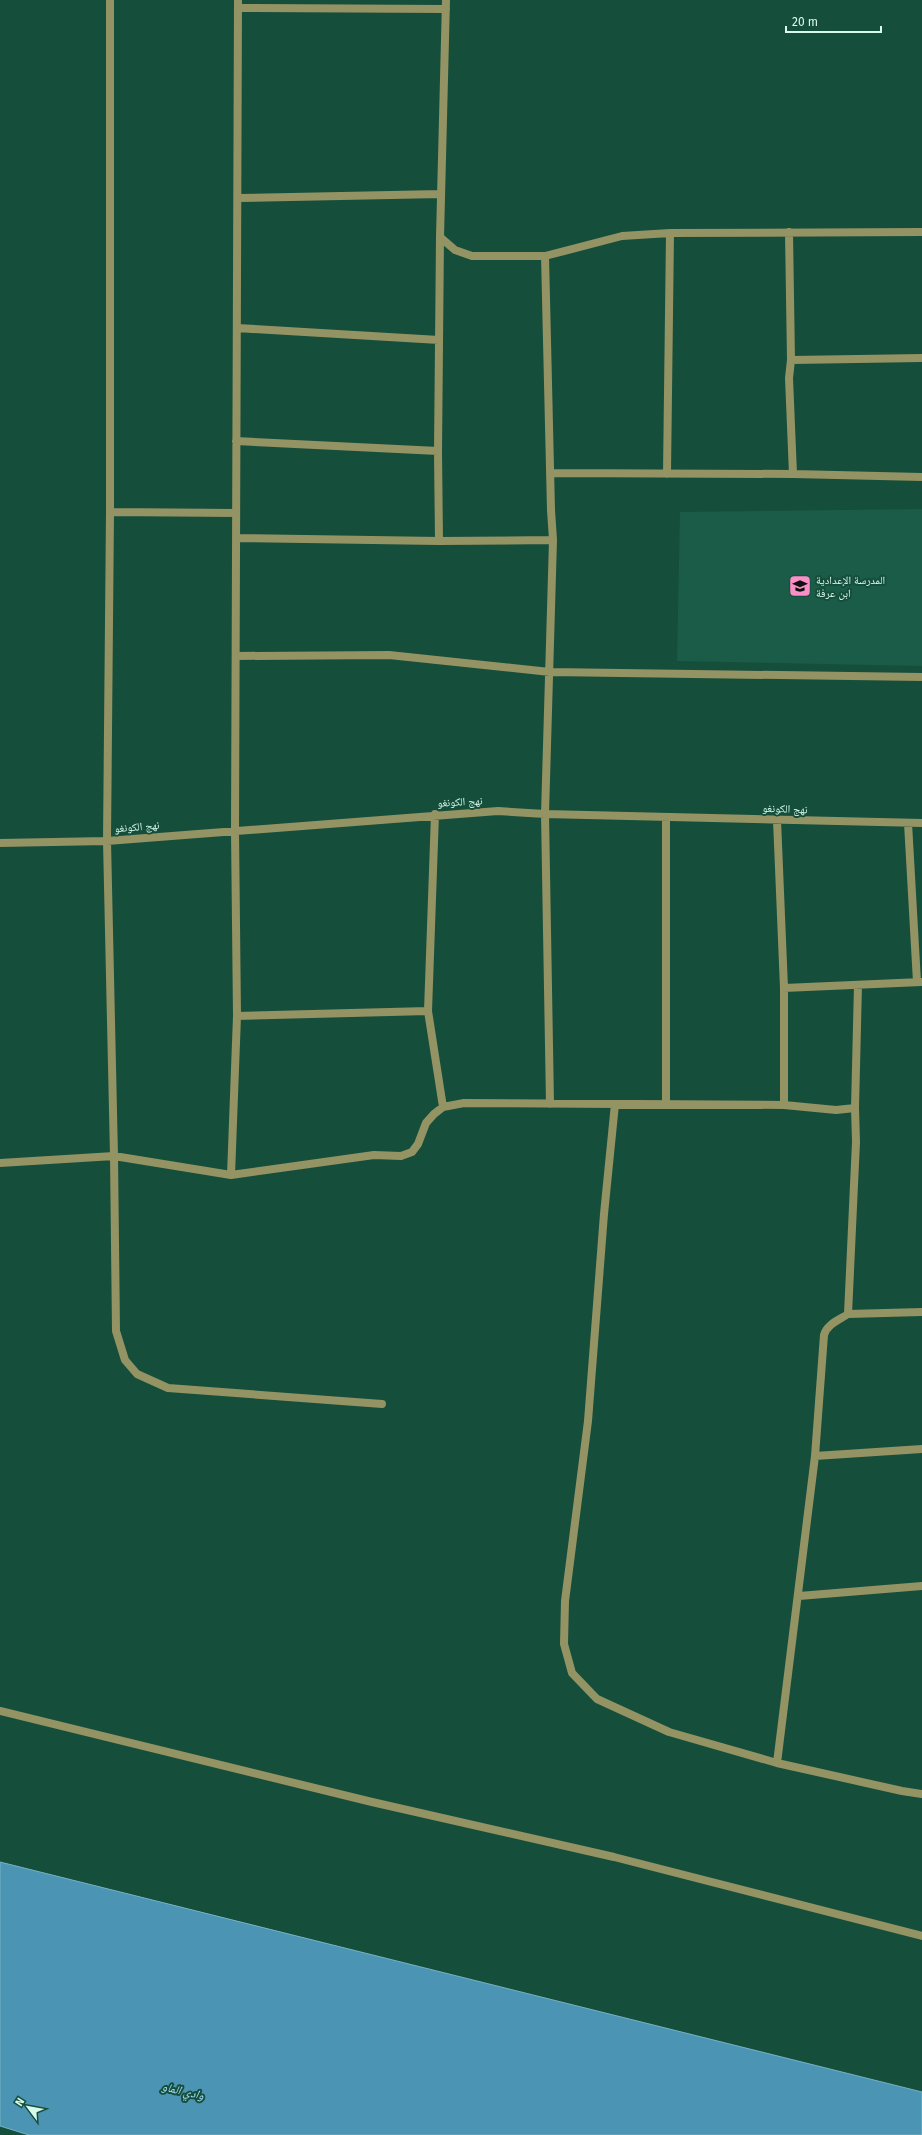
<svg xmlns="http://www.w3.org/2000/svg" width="922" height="2135" font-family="'Fira Sans','Noto Naskh Arabic',sans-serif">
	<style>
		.built { fill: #1a5c47 }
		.water { fill: #4b94b3; stroke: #75b3c4 }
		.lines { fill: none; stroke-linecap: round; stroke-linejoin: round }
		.minor { stroke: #949364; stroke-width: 8 }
		.labels { text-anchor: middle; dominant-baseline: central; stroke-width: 4; stroke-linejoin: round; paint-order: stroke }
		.poi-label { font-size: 11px; fill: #d7faeb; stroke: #164e3c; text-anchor: start }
		.street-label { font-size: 11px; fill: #d7faeb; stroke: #164e3c }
		.water-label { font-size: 12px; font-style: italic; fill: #a7e1fb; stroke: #164e3c }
	</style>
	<rect width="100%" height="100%" fill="#164e3c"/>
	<!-- built -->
	<path class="built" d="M922 509V666L677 661 680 512Z"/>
	<!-- water -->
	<path class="water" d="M0 1862 922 2092V2135H29L0 2126Z"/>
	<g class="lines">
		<!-- minor -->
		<path class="minor" d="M110 0V512L107 841 114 1156 116 1331 125 1360 137 1374 168 1388 382 1404
			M446 0 440 237 455 250 472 256H545L622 236 670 233 922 232
			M238 8 446 9
			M238 198 441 194
			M789 232 791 360
			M545 256 551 510 553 540 545 814 550 1104
			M237 328 439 340
			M236 441 438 451
			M550 473 793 474 922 477
			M667 474 670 233
			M793 474 789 378 791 360 922 358
			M110 512 236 513
			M236 538 439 541 553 540
			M439 541 438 451 440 237
			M236 656 389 655 550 672 922 677
			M435 814 428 1011 443 1107
			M777 820 784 988V1105
			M908 823 917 982
			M0 843 107 841 498 811 545 814 922 823
			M784 988 921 982
			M237 1016 428 1011
			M666 1104V817
			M855 1108 858 985
			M0 1163 114 1156 231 1175 374 1155 401 1156 412 1152 418 1144 426 1123 434 1114 443 1107 464 1103 784 1105 836 1110 855 1108 856 1142 848 1314C839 1320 827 1324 824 1335L815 1456 777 1763 669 1732 597 1699 572 1673 564 1644 565 1601 588 1421 604 1214 615 1104
			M231 1175 237 1016 235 831 238 0
			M848 1314 922 1312
			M815 1456 922 1449
			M799 1596 922 1586
			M0 1711 372 1802 614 1857 922 1936
			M777 1763 902 1791 922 1794"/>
	</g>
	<!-- icons -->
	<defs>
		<g id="school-square" transform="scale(1.15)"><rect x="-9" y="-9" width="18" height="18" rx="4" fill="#fa8fc8" stroke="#164e3c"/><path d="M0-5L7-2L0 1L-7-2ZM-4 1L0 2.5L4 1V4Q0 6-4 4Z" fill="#111"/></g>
	</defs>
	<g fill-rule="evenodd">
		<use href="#school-square" x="800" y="586"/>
	</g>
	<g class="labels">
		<!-- poi labels -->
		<g class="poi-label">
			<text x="816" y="580">المدرسة الإعدادية<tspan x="816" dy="13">ابن عرفة</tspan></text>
		</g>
		<!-- street labels -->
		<g class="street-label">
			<text transform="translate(460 802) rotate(-3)">نهج الكونغو</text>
			<text transform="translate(785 809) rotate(2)">نهج الكونغو</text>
			<text transform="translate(137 827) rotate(-5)">نهج الكونغو</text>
		</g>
		<!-- water labels -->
		<g class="water-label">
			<text transform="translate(183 2091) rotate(13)">وادي الماو</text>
		</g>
	</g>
	<!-- north arrow -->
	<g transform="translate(28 2107) rotate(302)" stroke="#164e3c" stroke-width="3" paint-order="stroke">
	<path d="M0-3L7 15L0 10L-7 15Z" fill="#d7faeb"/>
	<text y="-6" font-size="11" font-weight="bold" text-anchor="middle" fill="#d7faeb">N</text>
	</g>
	<!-- scale -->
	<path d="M786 26v6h95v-6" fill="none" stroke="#d7faeb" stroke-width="2"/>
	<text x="792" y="26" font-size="12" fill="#d7faeb" stroke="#164e3c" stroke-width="3" paint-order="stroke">20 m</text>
</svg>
